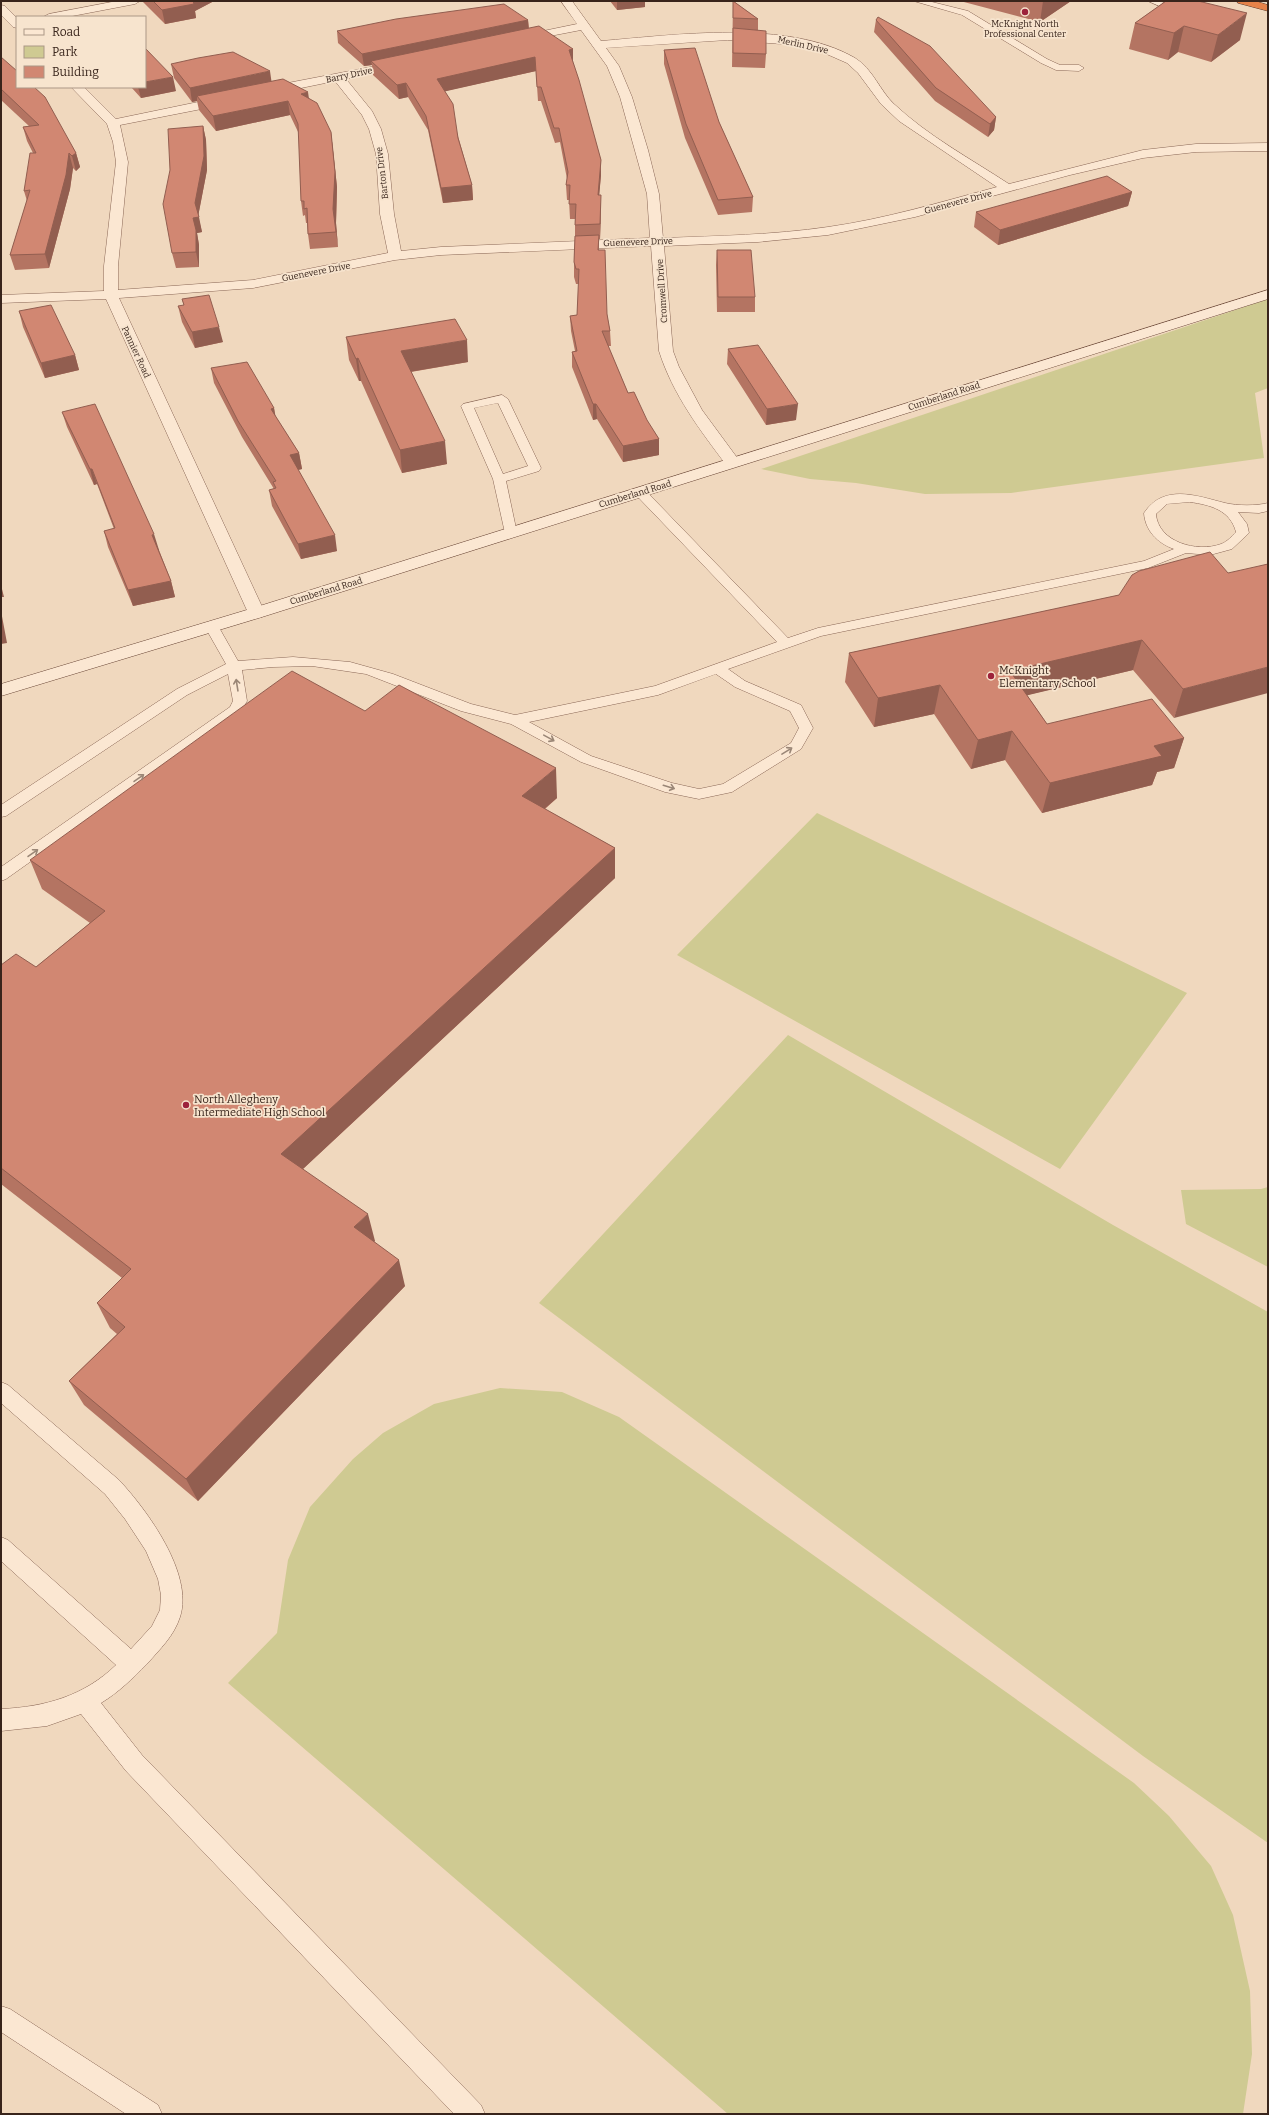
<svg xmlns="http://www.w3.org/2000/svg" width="1269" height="2115" font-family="Bitter,serif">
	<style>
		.green { fill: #cfca92 }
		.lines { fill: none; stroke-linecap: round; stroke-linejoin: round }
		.lane-casing { stroke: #8a6756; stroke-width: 1 }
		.street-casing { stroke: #8a6756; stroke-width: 1 }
		.secondary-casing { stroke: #6c4939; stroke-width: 1 }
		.highway-casing { stroke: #57372b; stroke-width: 1 }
		.lane { fill: #fbe7d2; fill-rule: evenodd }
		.street { fill: #fbe7d2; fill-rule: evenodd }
		.secondary { fill: #fbe7d2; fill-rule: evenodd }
		.highway { fill: #e68249; fill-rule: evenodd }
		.wall { fill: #b47462 }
		.shaded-wall { fill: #925e50 }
		.building { fill: #d18772; stroke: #925e50 }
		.oneway { stroke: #9a8676 }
		.poi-dot { fill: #9d223b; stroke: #f7e4ce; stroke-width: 1.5 }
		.labels { text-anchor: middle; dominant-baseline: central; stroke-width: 3.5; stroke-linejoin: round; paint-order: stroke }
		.far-poi-label { font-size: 9px; fill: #38241b; stroke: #f7e4ce }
		.far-street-label { font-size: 9px; fill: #38241b; stroke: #f7e4ce }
		.poi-label { font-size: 11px; fill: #38241b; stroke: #f7e4ce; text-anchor: start }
	</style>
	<rect width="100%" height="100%" fill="#f0d8be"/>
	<!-- green -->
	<path class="green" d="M1268 299V388L1255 393 1264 458 1011 493 925 494 856 483 810 479 761 469Z
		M817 813 1187 993 1060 1169 677 955Z
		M788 1035 1113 1225 1268 1312V1843L1143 1756 539 1303Z
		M1268 1187V1267L1186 1224 1181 1190 1261 1189Z
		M500 1388 562 1392 619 1417 1134 1783 1169 1816 1211 1866 1233 1915 1250 1991 1252 2054 1243 2114H728L228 1683 277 1633 288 1560 310 1507 353 1459 383 1433 434 1404Z"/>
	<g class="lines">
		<!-- lane casing -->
		<g class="lane-casing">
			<path id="lane" d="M914 1H928L968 11 1047 59 1060 65H1079L1084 68 1079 71 1056 70 1041 63 962 15Z
				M1148 1H1160L1168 5 1164 8Z
				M502 395 508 399 541 468 539 471 506 481 517 533 511 537 505 533 493 479 461 406 463 404ZM498 403 528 466 503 474 474 408Z
				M640 488 644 489 788 638 818 628 1144 561 1174 549C1157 543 1145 530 1144 513 1164 483 1197 496 1225 503 1238 506 1256 506 1268 503V511L1259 513 1238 512 1247 524 1249 533 1232 549 1210 555 1186 553 1148 568 821 636 728 669 745 681 801 705 813 728 801 749 732 792 699 799 665 792 581 762 511 724 461 711 366 674 312 666 273 667 242 670 247 701 240 713 6 879 1 881V867L230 707 233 701 228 674 187 695 6 816 1 817V805L177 689 226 664 205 627 207 624H217L238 661 293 657 350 662 393 674 471 704 515 715 655 686 777 642 636 495 634 492ZM1190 502C1211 505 1230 510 1236 532 1232 536 1227 542 1221 544 1197 553 1158 542 1156 514L1167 504ZM716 674 735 687 790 711 799 728 791 743 723 784 699 789 672 783 591 756 529 722 658 695Z
				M1 1382 8 1385 119 1480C147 1510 194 1574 180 1617 174 1636 160 1649 147 1664 132 1679 119 1692 101 1703L142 1755 481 2105 485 2114H454L126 1771 81 1714 47 1726 1 1731V1709C45 1707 84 1696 116 1665L1 1561V1537L8 1540 131 1649 152 1626 160 1610 161 1595 158 1579 146 1551 125 1519 105 1494 1 1403Z
				M1 2006 10 2009 158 2105 162 2114H126L1 2032Z"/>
		</g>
		<!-- street casing -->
		<g class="street-casing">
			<path id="street" d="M117 1H140L135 4 67 17H43L49 14Z
				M561 1H572L601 41C676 35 788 19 855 58 873 69 880 91 894 104 928 136 971 159 1009 184L1143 150 1196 144 1268 143V151L1196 152 1143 158 1070 175 915 217 828 235 758 242 664 246 673 351 679 367 702 410 741 463 739 466H727C700 430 673 395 659 351L651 246 441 255 395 260 253 288 119 298 265 613 262 617 256 618 250 617 106 299 1 303V295L104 291V266L116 162 113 142 107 124 71 87H84L116 119 227 96 233 100 227 104 120 125 128 162 118 266V290L253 280 388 253 380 214 376 154 369 129 362 115 335 81 267 95 261 91 267 87 402 61 406 62 408 64 406 66 346 79 372 111 381 129 388 154 394 214 401 251 441 247 650 238 647 194 620 97 607 66 581 30 519 42 513 39 519 36 577 24ZM728 40 796 45 822 52 847 63 858 73 881 104 899 121 997 187C941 202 885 219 828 227 773 235 718 236 663 238L659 194 648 150 632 97 619 66 606 48Z
				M1 5 5 6 17 18V28L13 27 1 15Z"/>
		</g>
		<!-- secondary casing -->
		<g class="secondary-casing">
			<path id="secondary" d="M1268 290V299L262 617 1 696V684L250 609Z"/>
		</g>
		<!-- highway casing -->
		<g class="highway-casing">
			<path id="highway" d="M1237 1H1255L1268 5V11L1238 3Z"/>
		</g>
		<!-- lane -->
		<use href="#lane" class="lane"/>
		<!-- street -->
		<use href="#street" class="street"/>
		<!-- secondary -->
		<use href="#secondary" class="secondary"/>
		<!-- highway -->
		<use href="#highway" class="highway"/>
	</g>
	<!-- wall -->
	<path class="wall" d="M142 1H214L195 11 196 18 165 24Z
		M610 1H645V7L617 10Z
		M733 1 758 19V30L766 54 765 68 732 67Z
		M960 1H1071L1040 22Z
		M1166 1 1240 40 1211 62 1178 52 1168 60 1129 49 1135 23Z
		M528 20 529 29 573 49V63L601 160V175L599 195 601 209 600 239H599V250L607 314 610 331 611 346H608L628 393 659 439V455L623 462 597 419 593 420 572 367V352L575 351 571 331 570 316 577 315 579 284H576L574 277V262L575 236V219H570L569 200H567L566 185 567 179 560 142 555 143 541 101H538L536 71 445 91 472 185 473 200 443 203 428 130 408 97 399 99 373 75 372 65 364 66 338 43 337 31Z
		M876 20 996 117 994 130 988 137 935 101 874 32Z
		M664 50 719 122 753 197 752 212 718 215 685 138 664 64Z
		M1 57 76 153 80 167 76 171 73 168 70 189 49 268 15 270 10 255 27 201 24 191 33 153 27 141 23 127 29 126 1 100Z
		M171 64 271 81 309 98 331 132 337 187 336 223 338 247 310 249 308 234 307 223H306L305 215 303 216 301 201 299 134 290 115 216 131 199 110 197 101 192 102 174 78Z
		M131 87H145L176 91 141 98Z
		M203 126 206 140 207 170 198 216 202 232 197 233 199 245V267L176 268 172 253Z
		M1132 192 1128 206 998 245 974 227 976 212Z
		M717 250 755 297V312H717L716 265Z
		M182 299 223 342 195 348 182 322 178 306H184Z
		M19 311 75 355 79 370 45 378 23 327Z
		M346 337 468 362 411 372 447 464 402 473 361 381H359L349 360Z
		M728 349 796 420 766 425 727 364Z
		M211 368 274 408 275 416 299 453 302 469 298 470 337 551 301 559 272 506 269 490 274 489 242 437 214 383Z
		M62 412 159 550 171 581 175 597 133 606 108 547 104 531 114 529 97 484 94 485 67 427Z
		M1228 573 1174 718 1133 670 1027 695 1047 724 1184 738 1174 768 1157 772 1152 785 1042 813 1005 760 971 769 934 714 874 727 845 682 849 653 1119 595Z
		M365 711 557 798 545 809 615 848V878L303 1169 375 1241H374L405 1286 198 1501 84 1405 69 1381 117 1334 110 1328 97 1303 122 1278 1 1184V965L36 967 90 923 42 889 30 860Z"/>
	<!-- shaded-wall -->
	<path class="shaded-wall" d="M192 1H214L195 11 196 18 165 24 162 10Z
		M617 1H645V7L617 10Z
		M1043 1H1071L1040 22Z
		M1247 13 1240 40 1211 62 1218 35Z
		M528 20 529 32 371 61 372 65 364 66 362 54Z
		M1184 26 1178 52 1168 60 1174 33Z
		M573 49V63L569 50Z
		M535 57 536 71 438 93 437 79Z
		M270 71 272 85 197 96V101L192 102 190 88Z
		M173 77 176 91 141 98 138 87H145V82Z
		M406 83 408 97 399 99 397 85Z
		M308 92 310 106 301 94Z
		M288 101 290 115 216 131 213 116Z
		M996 117 994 130 988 137 990 124Z
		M203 126 206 140 207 170 198 217H199L202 232 197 233 199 245V267L196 252 193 218Z
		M331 132 337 187 336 223 338 247 333 209Z
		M69 153 73 168 70 189 49 268 45 254Z
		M76 153 80 167 76 171 72 156Z
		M601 160V175L598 209V195Z
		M472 185 473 200 443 203 441 188Z
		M1132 192 1128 206 998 245 1000 230Z
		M601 195V209L600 239V224Z
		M219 327 223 342 195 348 192 332Z
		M467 340 468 362 403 373 401 351Z
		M75 355 79 370 45 378 41 363Z
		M358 358 361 381H359L356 359Z
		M593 404H596L597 419 593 420Z
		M798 404 796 420 766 425 767 409Z
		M274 408 277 424 271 409Z
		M659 439V455L623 462V446Z
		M445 441 447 464 402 473 400 450Z
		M299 453 302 469 293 471 290 455Z
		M90 469H92L97 484 94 485Z
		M154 534 159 550H156L152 535Z
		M335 535 337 551 301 559 298 544Z
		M171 581 175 597 133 606 128 590Z
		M1 585 4 597H1Z
		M1 611 7 643 1 644Z
		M1142 640 1133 670 1003 701 1010 671Z
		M1268 667V693L1174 718 1183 689Z
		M940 685 934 714 874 727 878 698Z
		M1012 731 1005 760 971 769 978 740Z
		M1184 738 1174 768 1157 772 1152 785 1042 813 1050 783 1154 746Z
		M556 768 557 798 524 826 522 796Z
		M615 848V878L290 1181 281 1154Z
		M368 1214 375 1241 361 1254 354 1227Z
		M399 1260 405 1286 198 1501 186 1479Z"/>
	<!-- building -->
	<path class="building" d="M153 1H193L194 4 162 10Z
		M733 1 758 19 733 18Z
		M1166 1H1198L1247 13 1218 35 1184 26 1174 33 1135 23Z
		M504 4 528 20 362 54 337 31 396 19Z
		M878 17 930 46 996 117 990 124 936 88 876 20Z
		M539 26 573 49 569 50 579 80 601 160 598 195H601L600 224 575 225 576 204H569L570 185H566L568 172 559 128H554L541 87H537L535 57 437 79 453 104 458 138 472 185 441 188 426 116 406 83 397 85 371 61Z
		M733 28 766 31V54L733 53Z
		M145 48 173 77 145 82Z
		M695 48 719 122 753 197 718 200 686 124 664 50Z
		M233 52 270 71 190 88 171 64 198 58Z
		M1 57 17 71V87H34L45 97 76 153 72 156 69 153 66 175 45 254 10 255 30 190 24 191 30 153H36L23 127 39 125 1 89Z
		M283 79 308 92 301 94 317 103 331 132 335 172 333 209 336 232 308 234 307 208 304 209V201H301L298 124 288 101 213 116 197 96Z
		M203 126 204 156 195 203 199 217 193 218 196 230V252L172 253 163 204 170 170 168 129Z
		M1107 176 1132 192 1000 230 976 212Z
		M599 235 598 250H605L607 314 610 331H602L628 393 634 392 647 420 659 439 623 446 596 404H593L572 352 577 351 570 316 577 315 579 269H576L574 262 575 236Z
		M717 250H751L755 297H718Z
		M209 295 219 327 192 332 178 306 184 305 182 299Z
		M51 305 75 355 41 363 19 311Z
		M455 319 467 340 401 351 445 441 400 450 358 358 356 359 346 337Z
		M758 345 798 404 767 409 728 349Z
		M247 362 274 408 271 409 299 453 290 455 335 535 298 544 269 490 276 488 273 482 276 481 238 421 211 368Z
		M95 404 154 534 152 535 171 581 128 590 104 531 115 528 92 469H90L62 412Z
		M1210 552 1228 573 1268 564V667L1183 689 1142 640 1010 671 1047 724 1152 699 1184 738 1154 746 1162 756 1050 783 1012 731 978 740 940 685 878 698 849 653 1119 595 1132 575 1139 571Z
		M292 671 365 711 399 685 556 768 522 796 615 848 281 1154 368 1214 354 1227 399 1260 186 1479 69 1381 125 1327 97 1303 131 1269 1 1168V965L16 954 36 967 105 911 30 860Z"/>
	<!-- one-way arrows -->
	<defs><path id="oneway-shaft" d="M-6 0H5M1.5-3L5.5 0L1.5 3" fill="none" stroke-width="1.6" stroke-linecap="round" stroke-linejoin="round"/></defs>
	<g class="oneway">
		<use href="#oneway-shaft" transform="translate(237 685) rotate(-99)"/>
		<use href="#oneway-shaft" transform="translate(549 738) rotate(29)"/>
		<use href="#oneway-shaft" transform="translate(787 751) rotate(-32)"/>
		<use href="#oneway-shaft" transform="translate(139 778) rotate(-35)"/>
		<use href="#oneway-shaft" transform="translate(669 787) rotate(17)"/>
		<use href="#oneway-shaft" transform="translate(33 853) rotate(-35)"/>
	</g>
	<!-- markers -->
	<g class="poi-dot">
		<circle cx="1025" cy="12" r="4"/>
		<circle cx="991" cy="676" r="4"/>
		<circle cx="186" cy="1105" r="4"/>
	</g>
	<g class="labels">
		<!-- far-poi labels -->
		<g class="far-poi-label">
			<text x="1025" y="24">McKnight North<tspan x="1025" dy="10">Professional Center</tspan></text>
		</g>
		<!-- far-street labels -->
		<g class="far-street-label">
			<text transform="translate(803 45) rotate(13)">Merlin Drive</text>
			<text transform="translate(349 75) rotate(-12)">Barry Drive</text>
			<text transform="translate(382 173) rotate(-97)">Barton Drive</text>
			<text transform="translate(958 202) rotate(-15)">Guenevere Drive</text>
			<text transform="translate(638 242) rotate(-2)">Guenevere Drive</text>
			<text transform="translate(316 272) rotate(-11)">Guenevere Drive</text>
			<text transform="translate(662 291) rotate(-94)">Cromwell Drive</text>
			<text transform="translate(136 352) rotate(65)">Pannier Road</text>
			<text transform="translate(944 396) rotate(-18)">Cumberland Road</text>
			<text transform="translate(635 494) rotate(-17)">Cumberland Road</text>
			<text transform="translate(326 591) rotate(-17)">Cumberland Road</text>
		</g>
		<!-- poi labels -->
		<g class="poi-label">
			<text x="999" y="670">McKnight<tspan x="999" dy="13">Elementary School</tspan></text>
			<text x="194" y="1099">North Allegheny<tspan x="194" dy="13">Intermediate High School</tspan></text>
		</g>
	</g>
	<!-- border -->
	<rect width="1269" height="2115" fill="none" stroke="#38241b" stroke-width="4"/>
	<!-- legend -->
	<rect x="16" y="16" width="130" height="72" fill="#f7e4ce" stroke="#ab9786"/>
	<rect x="24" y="29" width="20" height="6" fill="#fbe7d2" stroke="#ab9786"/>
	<text x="52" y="36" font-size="12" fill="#38241b">Road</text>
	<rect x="24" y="46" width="20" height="12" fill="#cfca92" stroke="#ab9786"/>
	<text x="52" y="56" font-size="12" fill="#38241b">Park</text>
	<rect x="24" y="66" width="20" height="12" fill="#d18772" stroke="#ab9786"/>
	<text x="52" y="76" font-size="12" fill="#38241b">Building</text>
</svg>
